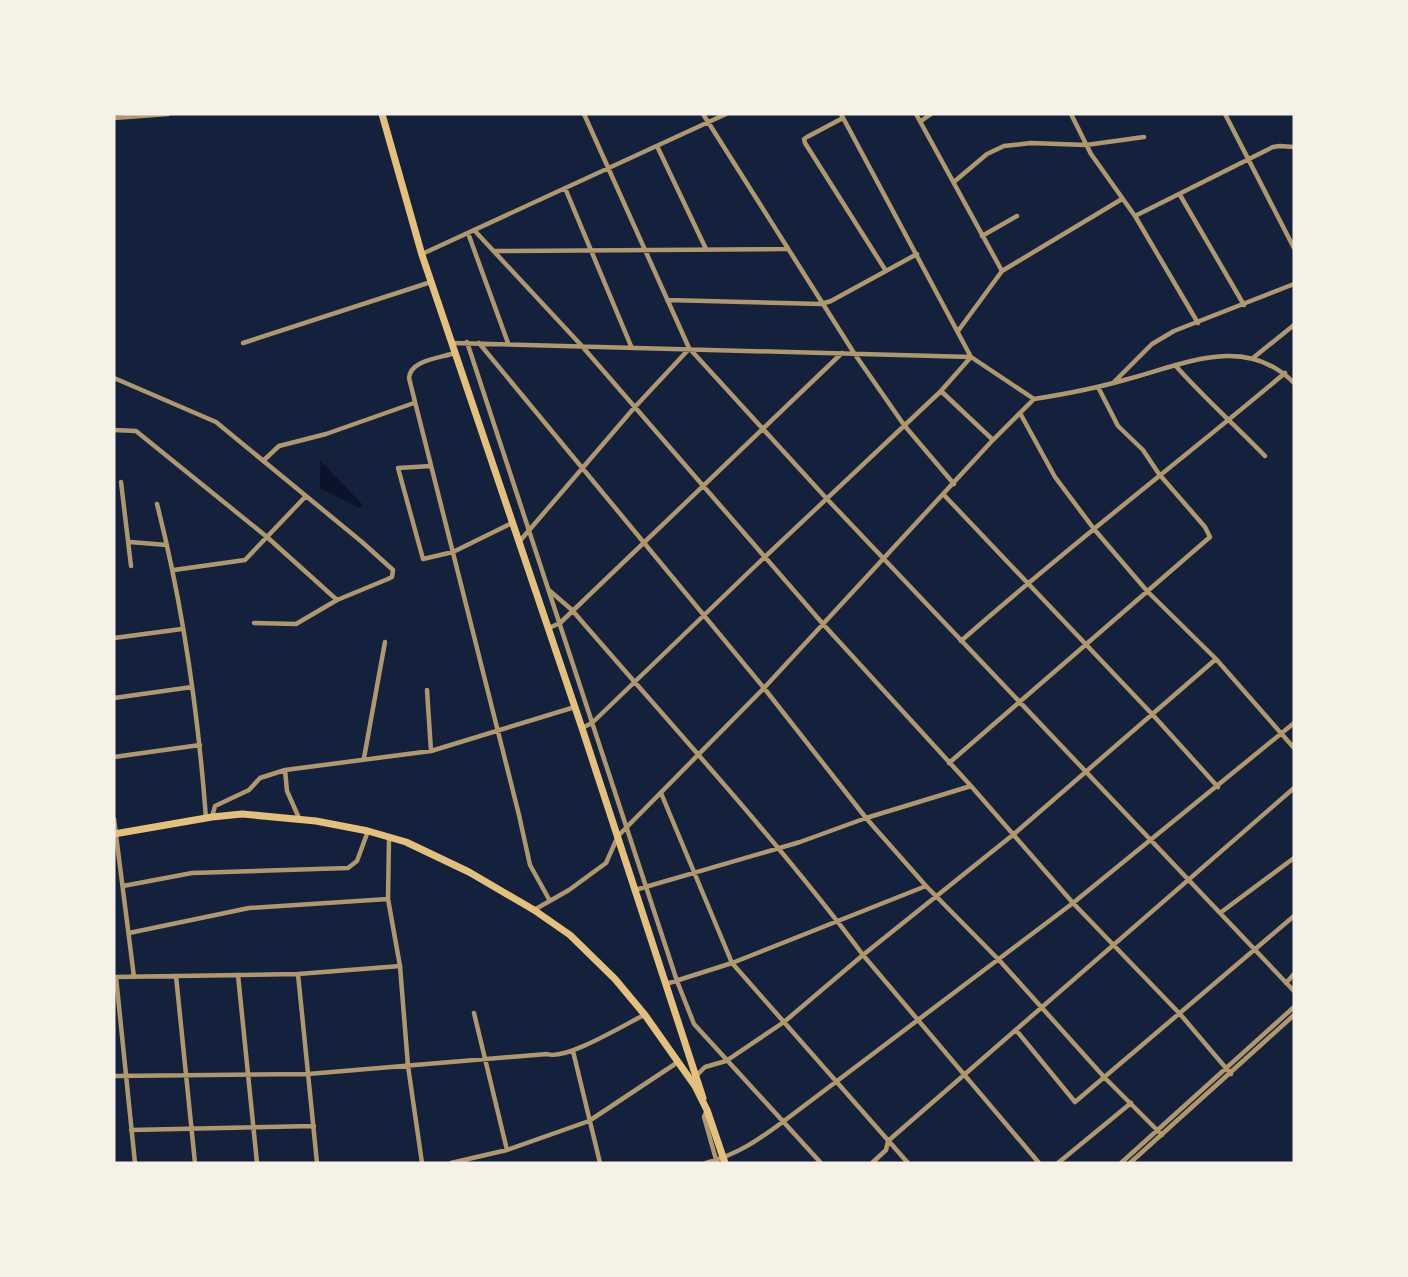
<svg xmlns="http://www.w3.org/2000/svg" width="1408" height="1277" font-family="Merriweather,serif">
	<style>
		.water { fill: #0b132b }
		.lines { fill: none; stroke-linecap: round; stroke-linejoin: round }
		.minor { stroke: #b1986c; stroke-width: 4.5 }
		.primary { stroke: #e5c07b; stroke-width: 7 }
		.trunk { stroke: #e5c07b; stroke-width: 7 }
	</style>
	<rect width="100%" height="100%" fill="#14213d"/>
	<!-- water -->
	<path class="water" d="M320 460 363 505 359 508 320 488Z"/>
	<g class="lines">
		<!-- minor -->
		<path class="minor" d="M584 114 689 348 827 499 1294 991
			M703 114 854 353 904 425 954 484
			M916 114 1002 271
			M1071 114 1091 154 1135 216 1198 323
			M1225 114 1294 248
			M114 118 168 114
			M843 118 807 137 804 139 805 143 886 271
			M921 121 931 114
			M657 146 706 249
			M955 181 987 154 1004 146 1031 143 1086 145 1144 137
			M565 188 631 346
			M1180 195 1244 305
			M1135 216 1273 147 1280 146 1294 147
			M474 230 581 345 823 624 971 786 1073 903 1180 1014 1231 1074
			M468 233 508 343
			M982 236 1017 216
			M495 251 787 249
			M422 254 726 114
			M667 300 821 304 831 301 917 254
			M958 331 1002 271 1122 199
			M467 342 677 981 694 1024 821 1163
			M243 343 431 282
			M452 343 971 357 1034 399C1066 394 1097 388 1128 379 1184 364 1246 334 1294 383
			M479 343 764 688 866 818 926 886 999 960 1105 1078 1162 1135
			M455 353C440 358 410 360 409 378L519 815 530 865 550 901
			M1253 358 1294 325
			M1175 365C1203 397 1235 425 1265 456
			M114 378 216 422 362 542 393 570 392 577 388 579 337 600 296 624 254 623
			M1113 383 1152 344 1174 331 1294 284
			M941 391 993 440
			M1020 413 1055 477 1094 529 1147 591 1216 659 1294 748
			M114 430 136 431 267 537 337 600
			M264 460 279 446 326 434 414 403
			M431 466 398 468 423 559 453 552 512 523
			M121 482 131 566
			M944 495 1152 714 1218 787
			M157 504C183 606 198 712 206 818
			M130 542 167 545
			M519 542 634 408 689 349
			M174 570 245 560 306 496
			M550 591 572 610C670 724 773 835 863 955L1039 1163
			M549 628 560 623 842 353
			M114 638 182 629
			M961 641C1066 548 1178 463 1285 373
			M427 690 431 751
			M114 698 192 687
			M582 728 592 723 751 570 940 392 971 357 841 114
			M114 757 200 745
			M364 758 385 642
			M949 763 1210 537 1205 527 1159 474 1143 450 1118 426 1098 387
			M285 770 287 791 299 818
			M661 793 732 963 908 1163
			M212 817 215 806 249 790 260 778 285 770 431 751 575 707
			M114 819 134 977
			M389 838 388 899 400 966 408 1066 422 1163
			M123 886 192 873 348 868 357 861 368 831
			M635 890 800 842 866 818 971 786
			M534 910 569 890 606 863 618 836 764 688 991 442 1034 399
			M1220 913 1294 858
			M129 933 249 908 388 899
			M298 974 317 1163
			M238 975 257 1163
			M176 976 195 1163
			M114 977 298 974 400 966
			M116 977 135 1163
			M1286 983 1294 974
			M666 984 732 963 926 886
			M474 1013 507 1150
			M1016 1030 1075 1102 1294 916
			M573 1051 600 1163
			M697 1075 705 1067 726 1061 784 1022 863 955 1014 834 1216 659
			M114 1076 308 1074 547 1054C565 1061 624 1025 644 1015
			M707 1110 704 1117 717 1163
			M131 1130 314 1126
			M451 1163 507 1150 589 1121 678 1062
			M706 1163C738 1154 757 1141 784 1121L1073 903 1294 723
			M872 1163 886 1150 888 1141 1294 788
			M1058 1163 1131 1103
			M1121 1163 1294 1007
			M1130 1163 1294 1015"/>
		<!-- primary -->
		<path class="primary" d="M382 114 422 255 582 728 703 1098"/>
		<!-- trunk -->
		<path class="trunk" d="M114 834 212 817 242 814 316 821 368 831 406 842 469 872 534 910 570 935 615 979 645 1015 695 1086 707 1110 725 1163"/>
	</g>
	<!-- border -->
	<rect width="1408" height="1277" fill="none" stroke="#f6f1e7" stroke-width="231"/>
</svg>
